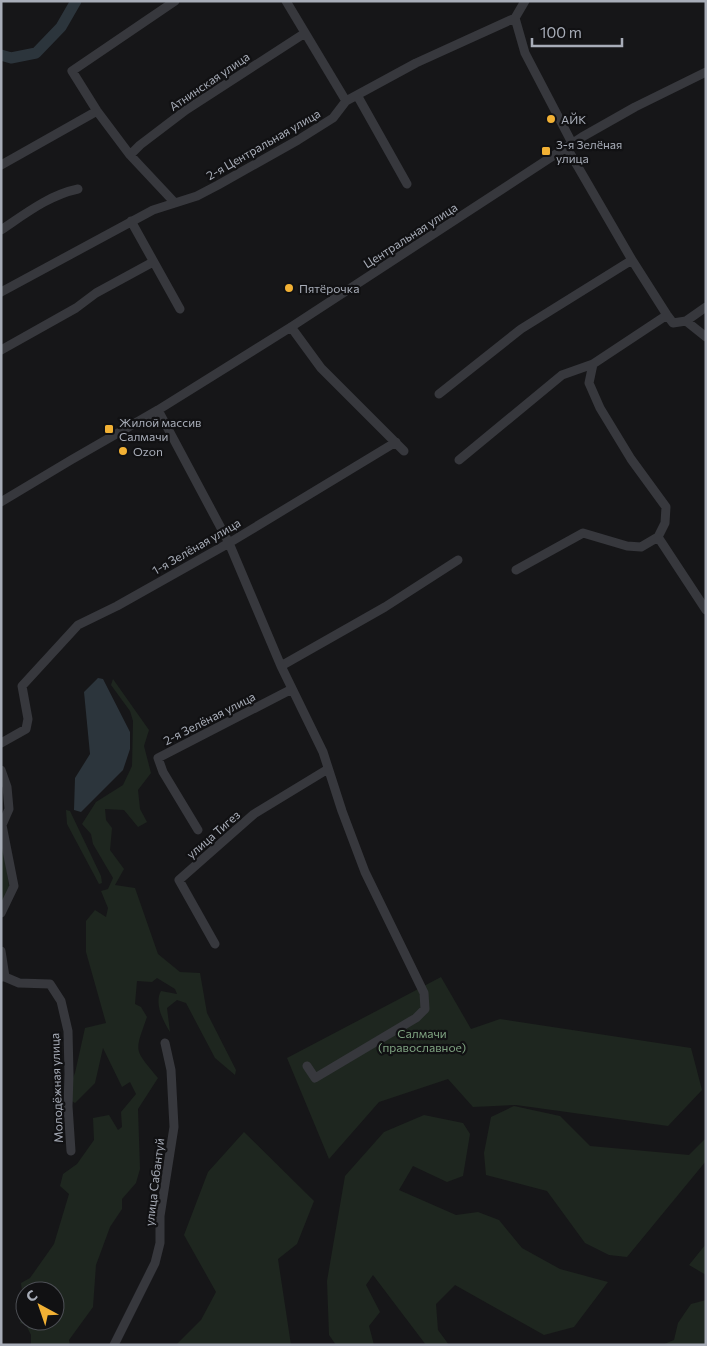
<svg xmlns="http://www.w3.org/2000/svg" width="707" height="1346" font-family="Commissioner,sans-serif">
	<style>
		.green { fill: #1e261f; fill-rule: evenodd }
		.water { fill: #2c353c }
		.lines { fill: none; stroke-linecap: round; stroke-linejoin: round }
		.river { stroke: #2c353c; stroke-width: 11 }
		.minor { stroke: #37383d; stroke-width: 9 }
		.poi-dot { fill: #f2b134; stroke: #111113; stroke-width: 2 }
		.labels { text-anchor: middle; dominant-baseline: central; stroke-width: 4.5; stroke-linejoin: round; paint-order: stroke }
		.street-label { font-size: 12px; fill: #a8adb8; stroke: #111113 }
		.poi-label { font-size: 12px; fill: #a8adb8; stroke: #111113; text-anchor: start }
		.park-label { font-size: 12px; fill: #7fa381; stroke: #111113 }
	</style>
	<rect width="100%" height="100%" fill="#161618"/>
	<!-- green -->
	<path class="green" d="M113 679 149 730 144 746 151 773 138 790 140 809 147 822 138 827 124 810 105 809 106 820 112 828 110 850 124 869 115 885 135 888 158 954 180 972 200 973 207 1013 236 1070 235 1075 215 1058 186 1003 177 1000 167 1008 170 1032C163 1021 154 1003 161 991L177 994 175 989 157 978 152 982 137 981 135 1004 141 1007 147 1017C134 1054 134 1048 158 1078L138 1109 140 1169 136 1183 122 1199V1209L110 1227 96 1265 93 1307 69 1340 70 1345H31V1335L26 1325 20 1323 24 1307 21 1283 30 1278 54 1244 69 1194 60 1186 63 1174 77 1164 94 1140 93 1118 109 1115 118 1130 122 1127 121 1112 136 1094 130 1082 122 1087 103 1048 95 1083 75 1103 68 1099 66 1093 75 1073 85 1028 106 1023 86 952V921L95 910 106 917 108 908 101 891 108 889 113 878 93 844 91 834 82 824 96 802 123 785 132 766 133 721 130 711 111 685ZM25 1291H55V1321H25Z
		M66 810 70 811 101 876 102 883 99 884 67 824Z
		M1 838 3 840 10 894 1 903Z
		M441 977 471 1029 500 1019 691 1048 702 1090 668 1126 516 1105 473 1107 448 1079 379 1102 329 1159 287 1058Z
		M514 1106 560 1116 590 1146 689 1155 706 1138V1161L627 1257 609 1255 585 1243 547 1191 486 1175 484 1153 491 1117Z
		M424 1115 463 1123 470 1134 463 1176 447 1182 413 1166 399 1190 456 1215 478 1212 499 1220 522 1248 560 1269 608 1282 574 1327 544 1335 455 1285 436 1304 438 1330 449 1345H426L373 1275 366 1285 380 1312 369 1326 374 1345H336L329 1335 327 1281 345 1176 384 1132Z
		M244 1132 314 1201 297 1244 278 1259 291 1345H176L201 1320 216 1292 184 1235 208 1172Z
		M706 1244V1275L689 1265Z
		M706 1300V1345H662L674 1340 678 1323 691 1304Z"/>
	<!-- water -->
	<path class="water" d="M98 678 103 679 130 732V749L123 770 81 812 74 810 75 778 90 754 84 692Z"/>
	<g class="lines">
		<!-- river -->
		<path class="river" d="M1 55 11 58 36 53 61 27 76 1"/>
		<!-- minor -->
		<path class="minor" d="M175 1 72 71 97 111 130 155 175 203
			M286 1 346 101
			M515 18 525 53 572 143
			M357 95 407 184
			M567 148 632 260 667 315 673 323 686 321
			M130 155 140 145 186 110 305 33
			M1 165 97 111
			M131 221 180 309
			M1 230C25 214 49 195 78 189
			M1 292 153 210 197 196 218 185 298 140 333 118 346 101 416 63 515 18 525 1
			M706 307 686 321 706 337
			M291 327 321 368 404 451
			M1 350 76 308 96 293 153 262
			M593 364 589 383 600 408 631 459 666 507 665 523 658 537 706 610
			M439 394 521 329 632 260
			M158 410 229 543 281 666 323 752 342 811 365 872 424 993 425 1009 416 1018 315 1078 307 1066
			M459 460 562 375 593 364 667 315
			M1 502 71 460 158 410 291 327 582 137 635 107 706 72
			M516 570 583 533 627 546 641 547 658 537
			M281 666 385 607 458 560
			M1 743 26 729 28 719 22 686 78 625 117 606 229 543 396 442
			M1 770 7 787 9 809 2 825 14 886 1 913
			M198 830 163 772 158 758 292 689
			M215 944 179 880 254 814 328 769
			M1 951 5 977H1
			M5 977 19 983 50 984 61 1001 68 1031 69 1074 68 1106 71 1151
			M114 1345 155 1263 160 1243V1216L174 1127 171 1070 165 1043"/>
	</g>
	<!-- markers -->
	<g class="poi-dot">
		<circle cx="551" cy="119" r="5"/>
		<rect x="541" y="146" width="10" height="10" rx="2.5"/>
		<circle cx="289" cy="288" r="5"/>
		<rect x="104" y="424" width="10" height="10" rx="2.5"/>
		<circle cx="123" cy="451" r="5"/>
	</g>
	<g class="labels">
		<!-- street labels -->
		<g class="street-label">
			<text transform="translate(209 81) rotate(-34)">Атнинская улица</text>
			<text transform="translate(263 144) rotate(-30)">2-я Центральная улица</text>
			<text transform="translate(410 235) rotate(-33)">Центральная улица</text>
			<text transform="translate(196 546) rotate(-30)">1-я Зелёная улица</text>
			<text transform="translate(209 718) rotate(-27)">2-я Зелёная улица</text>
			<text transform="translate(213 834) rotate(-41)">улица Тигез</text>
			<text transform="translate(56 1088) rotate(-92)">Молодёжная улица</text>
			<text transform="translate(154 1182) rotate(-83)">улица Сабантуй</text>
		</g>
		<!-- poi labels -->
		<g class="poi-label">
			<text x="561" y="119">АЙК</text>
			<text x="556" y="144">3-я Зелёная<tspan x="556" dy="14">улица</tspan></text>
			<text x="299" y="288">Пятёрочка</text>
			<text x="119" y="422">Жилой массив<tspan x="119" dy="14">Салмачи</tspan></text>
			<text x="133" y="451">Ozon</text>
		</g>
		<!-- park labels -->
		<g class="park-label">
			<text x="422" y="1033">Салмачи<tspan x="422" dy="14">(православное)</tspan></text>
		</g>
	</g>
	<!-- border -->
	<rect width="707" height="1346" fill="none" stroke="#a8adb8" stroke-width="5"/>
	<!-- north arrow -->
	<g transform="translate(40 1306) rotate(320)"><circle r="24" fill="#111113" stroke="#4d4f55"/>
	<path d="M0-4L9 19L0 12L-9 19Z" fill="#f2b134"/>
	<text y="-8" font-size="14" font-weight="bold" text-anchor="middle" fill="#a8adb8">С</text>
	</g>
	<!-- scale -->
	<path d="M532 38v8h90v-8" fill="none" stroke="#a8adb8" stroke-width="2.5"/>
	<text x="540" y="38" font-size="15" fill="#a8adb8" stroke="#111113" stroke-width="4" paint-order="stroke">100 m</text>
</svg>
